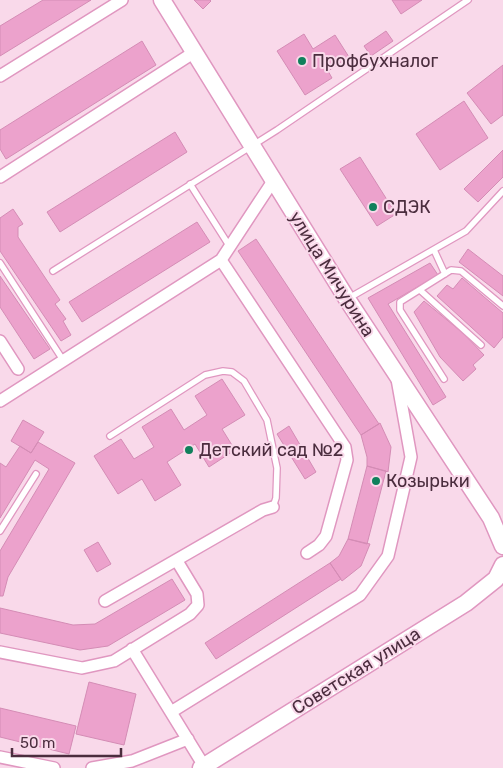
<svg xmlns="http://www.w3.org/2000/svg" width="503" height="768" font-family="Rubik,sans-serif">
	<style>
		.building { fill: #eca2cc; stroke: #d48cb5 }
		.lines { fill: none; stroke-linecap: round; stroke-linejoin: round }
		.lane-casing { stroke: #e097c0; stroke-width: 8 }
		.street-casing { stroke: #e097c0; stroke-width: 14 }
		.secondary-casing { stroke: #e097c0; stroke-width: 19 }
		.lane { stroke: #fff; stroke-width: 5.5 }
		.street { stroke: #fff; stroke-width: 11 }
		.secondary { stroke: #fff; stroke-width: 16 }
		.poi-dot { fill: #10805c; stroke: #f9d9ea; stroke-width: 2 }
		.labels { text-anchor: middle; dominant-baseline: central; stroke-width: 4; stroke-linejoin: round; paint-order: stroke }
		.poi-label { font-size: 18px; fill: #4b2d3e; stroke: #f9d9ea; text-anchor: start }
		.street-label { font-size: 18px; fill: #4b2d3e; stroke: #f9d9ea }
	</style>
	<rect width="100%" height="100%" fill="#f9d9ea"/>
	<!-- building -->
	<path class="building" d="M43 0H91L0 56V26Z
		M194 0H210L211 1 203 9Z
		M392 0H422L401 14Z
		M386 31 393 41 371 56 364 46Z
		M304 34 313 49 335 35 349 57 328 71 332 78 305 95 277 51Z
		M142 41 156 65 6 159 0 149V130Z
		M503 65V115L491 124 467 93Z
		M464 101 488 138 440 170 416 134Z
		M175 132 187 152 60 232 47 212Z
		M503 150V177L478 202 464 189Z
		M360 157 396 214 377 226 340 169Z
		M13 209 23 224 18 227V237L60 300 55 304 66 319 63 321 71 335 61 341 0 251V218Z
		M197 222 210 242 82 322 69 302Z
		M256 239 379 424 361 435 238 251Z
		M468 249 503 276V296L459 262Z
		M430 263 438 275 388 304 446 397 433 405 368 298Z
		M0 276 50 349 34 359 0 307Z
		M462 278 503 313V337L494 348 437 296 447 285 453 289Z
		M424 301 464 334 484 355 473 365 476 369 463 381 440 357 414 312Z
		M222 379 245 415 222 429 235 450 209 467 195 444 167 462 181 485 155 501 142 479 118 494 94 456 121 439 134 459 154 447 142 427 171 409 184 430 207 415 195 396Z
		M23 420 44 432 31 453 11 441Z
		M380 423 391 447 388 472 367 466V457L361 435Z
		M289 426 316 472 305 479 277 434Z
		M38 442 75 463 8 577 3 596H0V551L49 469 35 460 0 518V463L6 467 20 446 31 453Z
		M367 466 386 471 367 544 348 539Z
		M348 539 370 544 361 566 342 581 330 563 339 556Z
		M98 542 111 564 97 572 84 550Z
		M330 563 341 579 216 659 205 643Z
		M172 579 185 600 108 646 80 650 0 633V608L73 625 95 624Z
		M89 682 136 694 124 745 76 734Z
		M0 708 76 726 69 754 0 737Z"/>
	<g class="lines">
		<!-- lane casing -->
		<g class="lane-casing">
			<path id="lane" d="M190 184 230 247
				M434 250 445 274
				M0 263 63 360
				M53 271 277 130 468 0
				M421 291 481 345
				M349 298 466 231 503 191
				M444 379 400 310V302L451 270 461 271 503 306
				M110 436 205 375 223 371 232 372 244 381 267 420 277 468 276 498 273 507
				M0 531 36 474"/>
		</g>
		<!-- street casing -->
		<g class="street-casing">
			<path id="street" d="M0 76 122 0
				M0 177 193 53
				M221 260 345 447 347 460 326 536 319 545 307 553
				M0 341 18 369
				M0 401 221 260 273 181
				M105 601 263 510 273 507
				M132 649 204 766
				M0 652 82 668 114 661 190 614 198 605 197 594 177 561
				M171 712 360 595 388 556 411 457 397 379
				M0 757 54 768
				M92 768 132 761 188 739"/>
		</g>
		<!-- secondary casing -->
		<g class="secondary-casing">
			<path id="secondary" d="M162 0 347 299 491 518 503 546
				M201 768 466 603 496 579 503 565"/>
		</g>
		<!-- lane -->
		<use href="#lane" class="lane"/>
		<!-- street -->
		<use href="#street" class="street"/>
		<!-- secondary -->
		<use href="#secondary" class="secondary"/>
	</g>
	<!-- markers -->
	<g class="poi-dot">
		<circle cx="302" cy="61" r="5"/>
		<circle cx="373" cy="207" r="5"/>
		<circle cx="189" cy="450" r="5"/>
		<circle cx="376" cy="481" r="5"/>
	</g>
	<g class="labels">
		<!-- poi labels -->
		<g class="poi-label">
			<text x="312" y="61">Профбухналог</text>
			<text x="383" y="207">СДЭК</text>
			<text x="199" y="450">Детский сад №2</text>
			<text x="386" y="481">Козырьки</text>
		</g>
		<!-- street labels -->
		<g class="street-label">
			<text transform="translate(332 274) rotate(58)">улица Мичурина</text>
			<text transform="translate(356 671) rotate(-32)">Советская улица</text>
		</g>
	</g>
	<!-- scale -->
	<path d="M12 748v8h109v-8" fill="none" stroke="#4b2d3e" stroke-width="2.5"/>
	<text x="20" y="748" font-size="15" fill="#4b2d3e" stroke="#f9d9ea" stroke-width="4" paint-order="stroke">50 m</text>
</svg>
